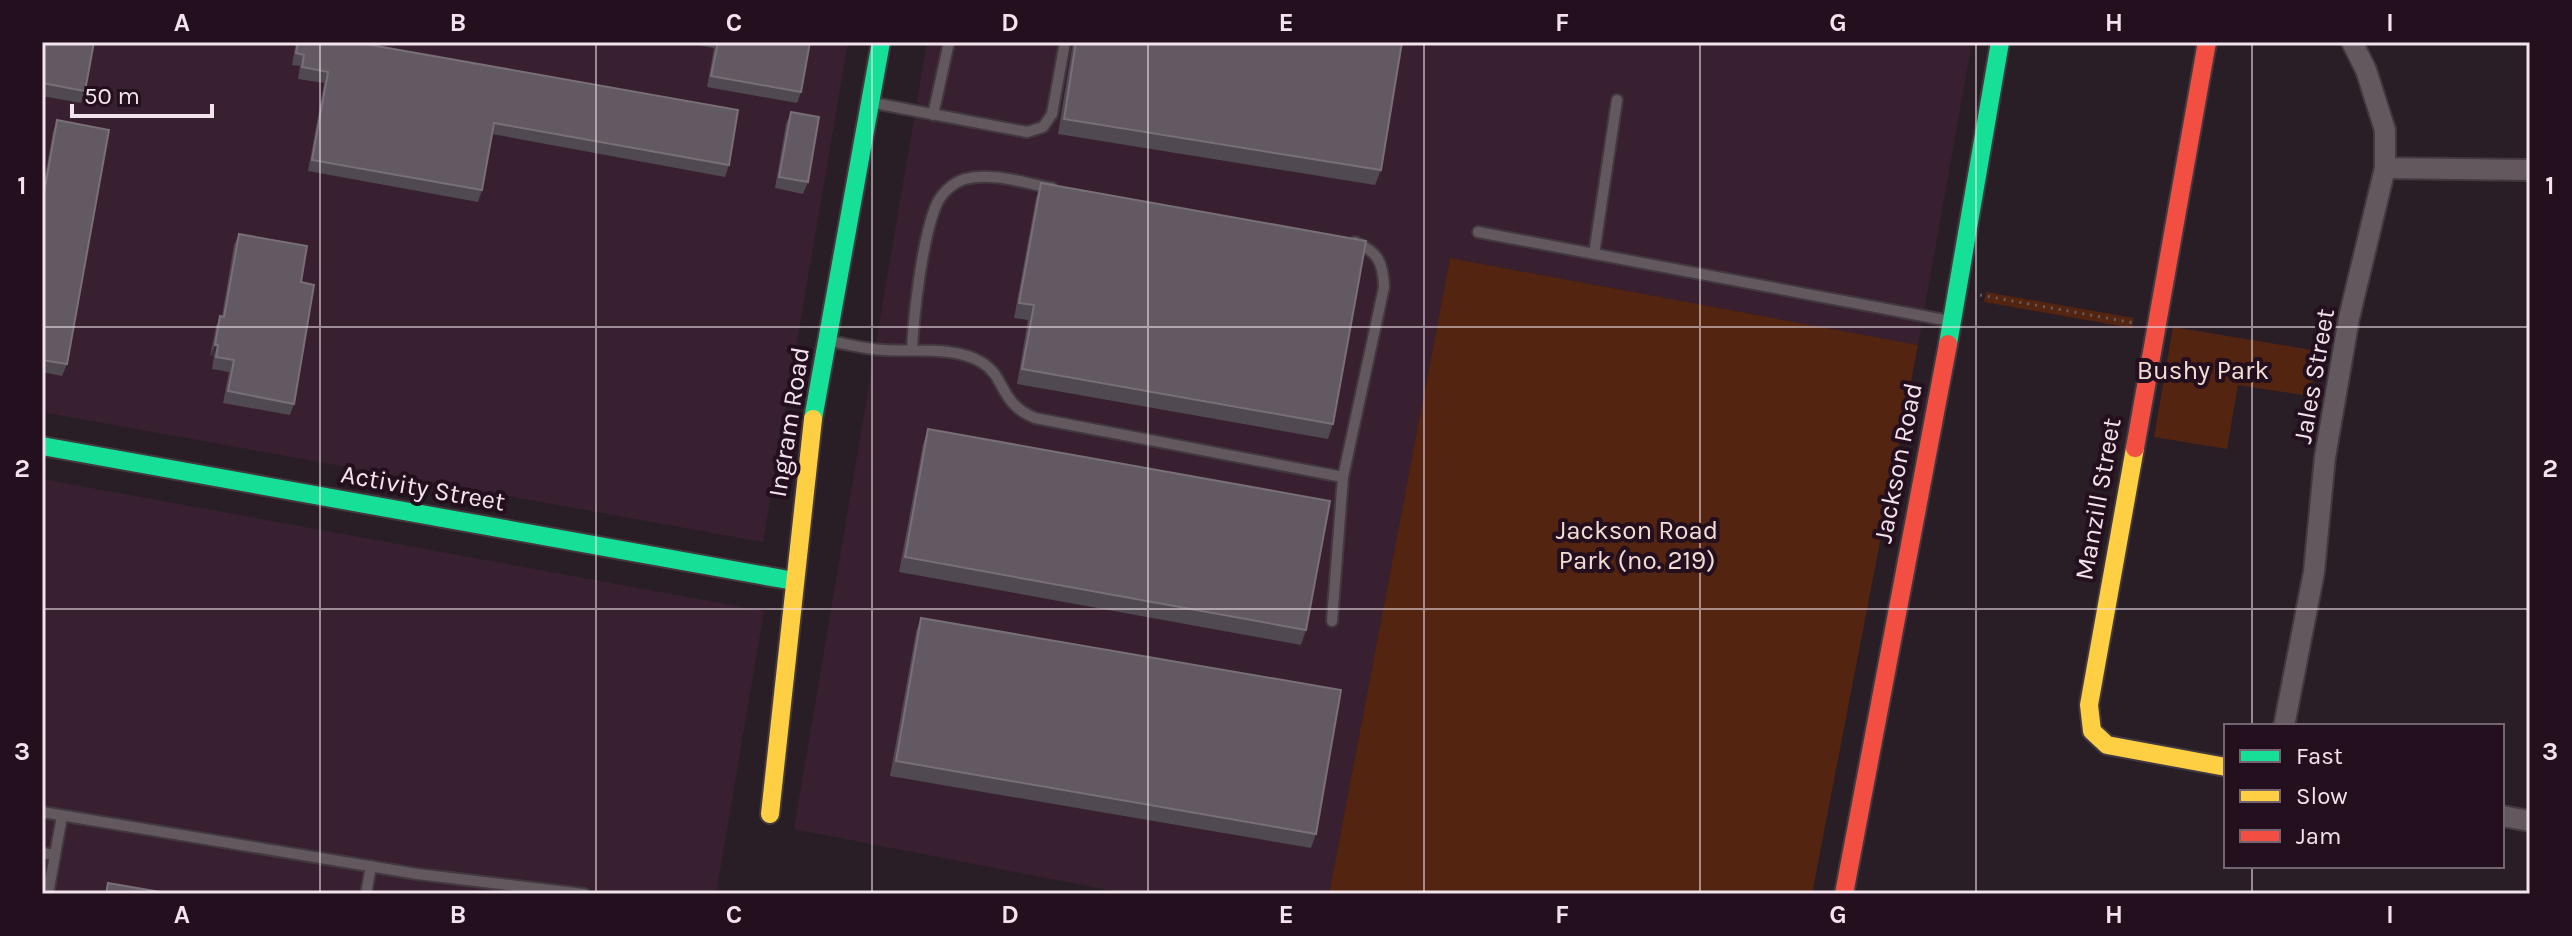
<svg xmlns="http://www.w3.org/2000/svg" width="2572" height="936" font-family="Karla,sans-serif">
	<style>
		.built { fill: #392031 }
		.green { fill: #532410 }
		.lines { fill: none; stroke-linecap: round; stroke-linejoin: round }
		.lane-casing { stroke: #42383f; stroke-width: 14 }
		.street-casing { stroke: #42383f; stroke-width: 24 }
		.fast-casing { stroke: #42383f; stroke-width: 22 }
		.slow-casing { stroke: #42383f; stroke-width: 22 }
		.jam-casing { stroke: #42383f; stroke-width: 22 }
		.path { stroke: #655c62; stroke-width: 3; stroke-dasharray: 2 6; stroke-linecap: butt }
		.lane { stroke: #62585e; stroke-width: 10 }
		.street { stroke: #62585e; stroke-width: 20 }
		.fast { stroke: #16e098; stroke-width: 18 }
		.slow { stroke: #ffcf43; stroke-width: 18 }
		.jam { stroke: #f24e42; stroke-width: 18 }
		.wall { fill: #504951 }
		.shaded-wall { fill: #393139 }
		.building { fill: #625962; stroke: #786f77; stroke-width: 2 }
		.grid { fill: none; stroke: #f3e3ed; stroke-width: 2; stroke-opacity: 0.55 }
		.labels { text-anchor: middle; dominant-baseline: central; stroke-width: 8; stroke-linejoin: round; paint-order: stroke }
		.park-label { font-size: 26px; fill: #f3ded5; stroke: #240f1e }
		.street-label { font-size: 26px; fill: #f3e3ed; stroke: #240f1e }
		.neatline { fill: none; stroke: #f3e3ed; stroke-width: 3 }
		.grid-label { font-size: 26px; text-anchor: middle; font-weight: bold; fill: #f3e3ed }
	</style>
	<rect width="100%" height="100%" fill="#291e26"/>
	<!-- built -->
	<path class="built" d="M42 42H848L763 542 42 412Z
		M927 42H1972L1918 345 1450 258 1329 894H1129L794 829Z
		M42 479 764 611 716 894H42Z"/>
	<!-- green -->
	<path class="green" d="M1450 258 1918 345 1812 894H1329Z
		M1986 292 2134 318 2132 328 1984 302Z
		M2173 327 2318 351 2310 396 2238 385 2227 449 2154 437Z"/>
	<g class="lines">
		<!-- lane casing -->
		<g class="lane-casing">
			<path id="lane" d="M874 103 1027 132 1043 127 1052 114 1065 42
				M933 115 949 42
				M1478 232 1950 321
				M1594 254 1617 100
				M829 341C847 344 866 349 884 350 914 352 954 346 981 362 1007 377 998 403 1035 418L1343 477
				M912 349C914 312 922 242 935 208 940 194 952 183 965 179 993 172 1024 183 1052 188
				M1332 621 1343 477 1384 287C1383 262 1378 252 1355 242
				M42 812 417 874 584 894
				M42 853 55 855
				M48 894 62 816
				M366 894 371 866"/>
		</g>
		<!-- street casing -->
		<g class="street-casing">
			<path id="street" d="M2385 168 2530 170
				M2284 726 2314 572 2325 457 2349 318 2385 168V130L2366 70 2352 42
				M2502 816 2530 821"/>
		</g>
		<!-- fast casing -->
		<g class="fast-casing">
			<path id="fast" d="M1948 344 2000 42
				M813 419 881 42
				M42 446 794 581"/>
		</g>
		<!-- slow casing -->
		<g class="slow-casing">
			<path id="slow" d="M2135 448 2089 705 2092 731 2107 745 2226 767
				M770 814 813 419"/>
		</g>
		<!-- jam casing -->
		<g class="jam-casing">
			<path id="jam" d="M2135 448 2207 42
				M1844 894 1948 344"/>
		</g>
		<!-- path -->
		<path class="path" d="M1980 295 2134 323"/>
		<!-- lane -->
		<use href="#lane" class="lane"/>
		<!-- street -->
		<use href="#street" class="street"/>
		<!-- fast -->
		<use href="#fast" class="fast"/>
		<!-- slow -->
		<use href="#slow" class="slow"/>
		<!-- jam -->
		<use href="#jam" class="jam"/>
	</g>
	<!-- wall -->
	<path class="wall" d="M42 42 85 91 81 103 42 96Z
		M296 42H354L729 165 725 177 492 134 482 190 478 202 308 171 324 83 298 79 300 66 292 65Z
		M682 42H810L801 92 797 103 707 87 714 48Z
		M1073 42H1402L1381 170 1375 185 1058 134Z
		M791 112 808 182 803 194 775 188 786 124Z
		M57 120 67 364 62 376 42 372V193L53 132Z
		M1041 183 1333 424 1328 439 1017 384 1028 320 1014 318 1036 198Z
		M239 234 301 282 294 404 290 415 223 403 229 372 212 369 214 356H210L216 327 220 316H222L234 245Z
		M928 429 1306 630 1301 645 899 572 923 444Z
		M921 618 1316 834 1311 848 890 776 916 632Z"/>
	<!-- shaded-wall -->
	<path class="shaded-wall" d="M215 345H218L214 356H210Z"/>
	<!-- building -->
	<path class="building" d="M42 42H94L85 91 42 83Z
		M298 42H354L738 110 729 165 494 123 482 190 312 160 328 72 302 67 304 55 296 53Z
		M718 42H810L801 92 711 76Z
		M1076 42H1402L1381 170 1064 119Z
		M791 112 819 117 808 182 779 177Z
		M57 120 109 130 67 364 42 360V204Z
		M1041 183 1366 241 1333 424 1022 369 1034 305 1019 303Z
		M239 234 307 246 301 282 314 285 294 404 228 391 234 360 216 357 218 345H215L220 316 224 317Z
		M928 429 1330 501 1306 630 905 557Z
		M921 618 1341 690 1316 834 896 761Z
		M108 883 172 894H106Z"/>
	<!-- grid -->
	<path class="grid" d="M320 42V894M596 42V894M872 42V894M1148 42V894M1424 42V894M1700 42V894M1976 42V894M2252 42V726M42 327H2530M42 609H2530M2252 866V894"/>
	<g class="labels">
		<!-- park labels -->
		<g class="park-label">
			<text x="2203" y="370">Bushy Park</text>
			<text x="1637" y="530">Jackson Road<tspan x="1637" dy="30">Park (no. 219)</tspan></text>
		</g>
		<!-- street labels -->
		<g class="street-label">
			<text transform="translate(2314 376) rotate(-80)">Jales Street</text>
			<text transform="translate(789 422) rotate(-81)">Ingram Road</text>
			<text transform="translate(1898 463) rotate(-79)">Jackson Road</text>
			<text transform="translate(423 488) rotate(10)">Activity Street</text>
			<text transform="translate(2098 499) rotate(-80)">Manzill Street</text>
		</g>
	</g>
	<!-- border -->
	<rect width="2572" height="936" fill="none" stroke="#240f1e" stroke-width="88"/>
	<!-- legend -->
	<rect x="2224" y="724" width="280" height="144" fill="#240f1e" stroke="#776471" stroke-width="2"/>
	<rect x="2240" y="750" width="40" height="12" fill="#16e098" stroke="#776471" stroke-width="2"/>
	<text x="2296" y="764" font-size="24" fill="#f3e3ed">Fast</text>
	<rect x="2240" y="790" width="40" height="12" fill="#ffcf43" stroke="#776471" stroke-width="2"/>
	<text x="2296" y="804" font-size="24" fill="#f3e3ed">Slow</text>
	<rect x="2240" y="830" width="40" height="12" fill="#f24e42" stroke="#776471" stroke-width="2"/>
	<text x="2296" y="844" font-size="24" fill="#f3e3ed">Jam</text>
	<!-- scale -->
	<path d="M72 104v12h140v-12" fill="none" stroke="#f3e3ed" stroke-width="4"/>
	<text x="84" y="104" font-size="24" fill="#f3e3ed" stroke="#240f1e" stroke-width="6" paint-order="stroke">50 m</text>
	<rect x="44" y="44" width="2484" height="848" class="neatline"/>
	<g class="grid-label">
		<text x="182" y="31">A</text>
		<text x="458" y="31">B</text>
		<text x="734" y="31">C</text>
		<text x="1010" y="31">D</text>
		<text x="1286" y="31">E</text>
		<text x="1562" y="31">F</text>
		<text x="1838" y="31">G</text>
		<text x="2114" y="31">H</text>
		<text x="2390" y="31">I</text>
		<text x="22" y="194">1</text>
		<text x="2550" y="194">1</text>
		<text x="22" y="477">2</text>
		<text x="2550" y="477">2</text>
		<text x="22" y="760">3</text>
		<text x="2550" y="760">3</text>
		<text x="182" y="923">A</text>
		<text x="458" y="923">B</text>
		<text x="734" y="923">C</text>
		<text x="1010" y="923">D</text>
		<text x="1286" y="923">E</text>
		<text x="1562" y="923">F</text>
		<text x="1838" y="923">G</text>
		<text x="2114" y="923">H</text>
		<text x="2390" y="923">I</text>
	</g>
</svg>
